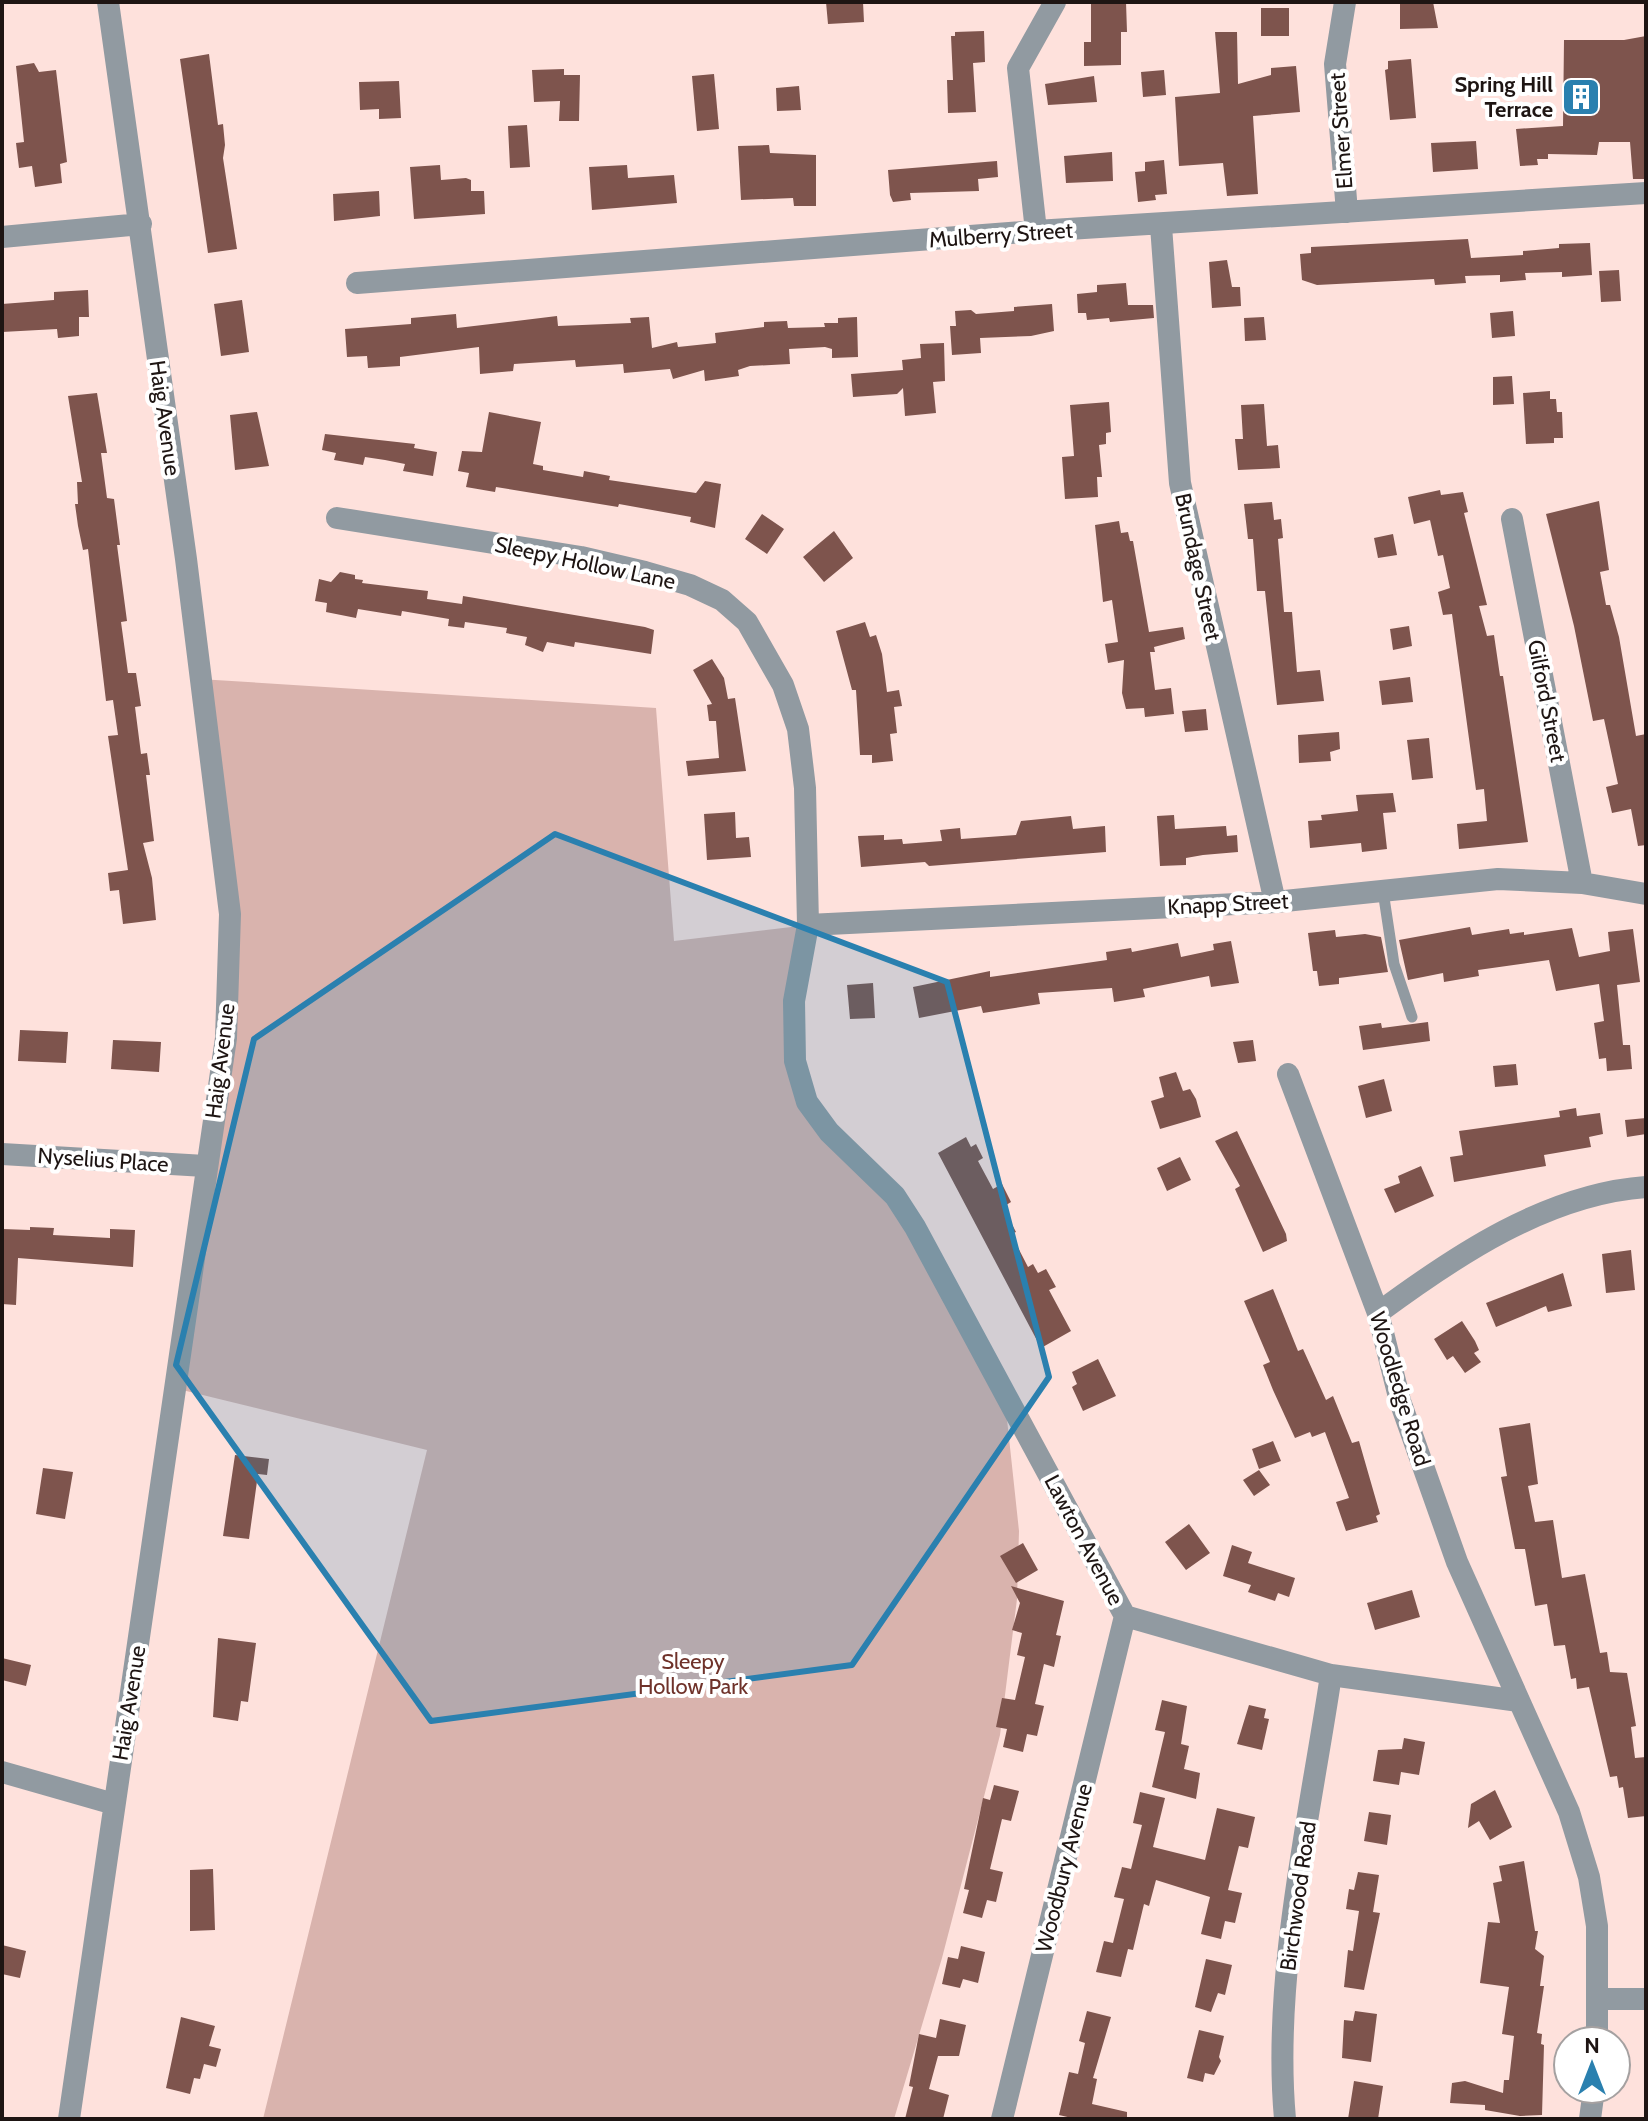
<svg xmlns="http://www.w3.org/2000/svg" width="1648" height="2121" font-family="Cabin,sans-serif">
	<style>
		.green { fill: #d9b3ad }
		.building { fill: #7e544d }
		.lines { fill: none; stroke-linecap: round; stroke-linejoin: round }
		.service { stroke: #919aa1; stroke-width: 11 }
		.minor { stroke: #919aa1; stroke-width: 22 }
		.marked { fill: #2a80af; fill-opacity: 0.2; stroke: #2a80af; stroke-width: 6; stroke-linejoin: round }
		.labels { text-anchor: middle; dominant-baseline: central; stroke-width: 8; stroke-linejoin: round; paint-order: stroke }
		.poi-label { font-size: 22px; font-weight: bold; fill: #1e1513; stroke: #fff; text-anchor: end }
		.street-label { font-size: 22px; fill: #1e1513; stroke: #fff }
		.park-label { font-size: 22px; fill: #6f322a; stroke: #fff }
	</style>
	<rect width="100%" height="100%" fill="#fee1dc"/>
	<!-- green -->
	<path class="green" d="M199 679 656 708 674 941 808 925 799 964 807 1102 895 1196 1003 1382 1019 1531 1017 1599 1000 1735 942 1958 894 2119H263L427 1450 174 1388 230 967Z"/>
	<!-- building -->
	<path class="building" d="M826 2H863L864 22 828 24Z
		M1091 2H1126L1127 32H1121V65L1084 66V42H1091Z
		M1400 2H1433L1438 28 1400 29Z
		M1261 8H1289V36H1261Z
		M984 31 985 62 973 63 976 112 948 113 947 80H953L951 36H955V32Z
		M1215 32H1237L1238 84 1271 75V68L1296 66 1300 112 1253 116 1258 194 1227 196 1223 163 1179 166 1175 97 1220 93Z
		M1646 36V179H1633L1630 142H1599L1597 155 1548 154V159H1537L1538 165 1520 166 1516 129 1563 126 1564 40H1624Z
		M209 54 218 125 223 124 225 145 223 158 237 249 208 253 180 59Z
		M1411 59 1416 118 1390 120 1385 70 1388 69V61Z
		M34 63 39 72 56 70 67 162 60 164 62 183 35 187 32 166 19 168 16 143 24 142 16 66Z
		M564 69V75H580L579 121H559L560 101 534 102 532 70Z
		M1164 70 1166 95 1143 97 1141 72Z
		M714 74 719 129 697 131 692 76Z
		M1094 76 1097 102 1048 105 1045 84Z
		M399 81 401 118 379 119V109L360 110 359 82Z
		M799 86 801 110 777 111 776 88Z
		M527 125 530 167 510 168 508 126Z
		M1476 141 1478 169 1433 172 1431 143Z
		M769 145 770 153 816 155V206H794L793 198 741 200 738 146Z
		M1112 152 1113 181 1066 183 1064 156Z
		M1164 160 1167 194 1155 195 1156 200 1138 202 1135 172 1145 171V162Z
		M997 161 998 177 978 179 979 191 910 193 911 200 893 202 890 195 888 170Z
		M440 165 441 180 466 178 471 180V191H484L485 214 414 219 410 167Z
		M627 165 628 178 674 175 677 203 592 210 589 167Z
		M379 191 380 216 334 221 333 194Z
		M1468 239 1471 258 1523 255V251L1559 248V244L1590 243 1592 275 1562 277V272L1525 273 1526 280 1500 282V275L1465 276 1466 283 1435 285 1434 279 1317 285 1302 280 1300 254 1311 253V247Z
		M1227 260 1232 287H1240L1241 306 1212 308 1209 262Z
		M1619 270 1621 301 1601 302 1599 271Z
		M1126 283 1128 305H1153L1154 318 1110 322 1109 318 1087 320 1086 313H1078L1077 294 1097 292V285Z
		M88 290 89 317H79V336L58 338 57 329 2 332V304L54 300V292Z
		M242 300 249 352 221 356 214 304Z
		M1052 304 1054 331 1031 336 980 338 981 353 952 355 950 326H956L955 311 971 310 976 314 1014 311V307Z
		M1513 311 1515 336 1492 338 1490 313Z
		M456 314 457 328 557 316 558 326 631 323 630 318 649 317 652 348 677 342 678 347 716 343 715 333 764 327V322L787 321 788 328 825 327 824 323H838V318L857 317 858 357 832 358V349L825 347 789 349 790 364 750 366 738 370 739 376 705 381 704 370 673 379 670 369 624 373 623 364 576 367 575 360 514 364 513 371 480 374 479 347 400 357V366L368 368 367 356 347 357 345 329 411 324V318Z
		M1264 317 1266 340 1245 341 1244 318Z
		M944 343 945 381 933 382 936 413 905 416 903 388 897 394 853 397 851 374 903 370 902 360 921 358 920 344Z
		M1512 376 1514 404 1493 405V377Z
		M1550 391V399H1556L1557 412H1562L1563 438H1554V443L1526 444 1523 393Z
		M97 393 107 453H101L107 498 114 499 120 545H117L127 621 121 622 128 673H136L141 706 135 707 141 754 147 753 150 775H146L154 841 143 843 152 878 156 920 123 924 119 890 110 891 108 873 128 870 108 736 118 735 113 700 106 701 88 549 83 550 78 526 75 504H78L77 482H82L68 396Z
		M1109 402 1111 432 1106 433V444L1099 445 1102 477H1097L1098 497 1065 499 1062 457 1074 456 1070 405Z
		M1264 404 1267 446 1278 445 1280 468 1238 470 1235 439H1243L1241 405Z
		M257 412 269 466 235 470 230 415Z
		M489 412 541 422 533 464 543 466V470L583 477 584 471 610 476 609 480 696 493 705 481 721 484 715 528 690 522 691 517 619 504 618 507 496 487 495 492 466 487 469 473 458 471 462 451 482 452Z
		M325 434 415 444 414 448 437 452 433 476 403 471 405 464 385 460 365 457 363 465 334 460 336 453 322 450Z
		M1440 490 1441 495 1463 492 1468 512 1464 513 1487 605 1479 606 1487 636 1494 635 1500 676H1503L1528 842 1459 849 1457 824 1487 821 1484 789 1476 790 1452 614 1443 615 1438 592 1450 588 1443 555 1438 556 1430 520 1414 524 1408 497Z
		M1599 501 1609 570 1600 572 1606 605H1610L1619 637 1636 736 1646 734V845L1638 846 1631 809 1612 813 1606 787 1618 784 1604 719 1593 721 1574 626 1546 514Z
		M1272 502 1274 520 1281 519 1283 538 1278 539 1284 612H1292L1297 672 1320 670 1324 701 1277 705 1265 591H1257L1253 539H1248L1244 504Z
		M762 514 784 529 767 554 745 539Z
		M1119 521 1121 533 1128 532 1130 541H1133L1149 632 1183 627 1185 639 1154 647 1155 652H1150L1155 690 1171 688 1174 714 1145 717 1144 708 1126 709 1122 693 1124 660 1108 663 1105 644 1118 642 1112 600 1103 602 1095 525Z
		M834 531 853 558 824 582 803 557Z
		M1393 534 1397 555 1378 558 1374 538Z
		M340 572 355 575V579L363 580 362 583 428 591 427 599 462 604 463 596 645 627 654 630 651 654 575 642 574 647 547 642 543 652 525 645 527 637 506 633 507 628 465 622 464 628 448 626 449 619 402 611 401 616 358 609 356 618 326 612 327 603 315 601 319 579 331 582Z
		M865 622 870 637 876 635 882 654 887 692 899 690 902 706 894 707 897 733 890 734 893 761 872 763V755H860L856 690H852L836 631Z
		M1409 626 1412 646 1393 650 1390 629Z
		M712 659 724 678 728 699 735 698 746 771 688 776 686 761 719 758 716 721H709L707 705 712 704 693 670Z
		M1410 677 1413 702 1382 705 1379 681Z
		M1206 709 1208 730 1185 732 1182 711Z
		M1339 732 1340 749 1330 752 1331 761 1299 763 1298 735Z
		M1429 738 1433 778 1412 780 1407 740Z
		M1393 793 1396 812 1383 813 1387 849 1362 852 1361 843 1310 848 1308 821 1322 820 1321 815 1358 811 1356 795Z
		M735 812 736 838 749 837 751 857 707 860 704 814Z
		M1174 815 1175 829 1226 826 1227 836 1237 835 1238 852 1203 855 1186 858V865L1160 866 1157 816Z
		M1071 816 1073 829 1105 826 1106 852 929 866 925 862 861 867 858 836 884 835V840L902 839 903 844 942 841 940 830 960 828 961 839 1016 835 1021 821Z
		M1470 927 1472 935 1509 929 1510 934 1524 932V935L1572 928 1579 957 1610 951 1608 932 1633 929 1640 982 1617 985 1623 1045H1630L1632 1069 1607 1071 1606 1058 1599 1059 1594 1023 1604 1021 1599 984 1556 991 1549 960 1478 970 1479 976 1444 982 1443 973 1408 980 1399 940Z
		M1335 930 1336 937 1365 934 1381 937 1388 972 1339 978V984L1319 986 1317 971H1313L1308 933Z
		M1231 941 1239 983 1211 987 1209 976 1143 989 1145 997 1114 1002 1112 988 1038 993 1040 1004 983 1013 981 1006 919 1018 913 987 990 971V977L1107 960 1106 952 1131 948 1132 952 1178 943 1181 957 1214 950 1213 944Z
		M873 983 875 1018 850 1019 847 985Z
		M1428 1022 1430 1041 1363 1050 1359 1026 1381 1023 1382 1028Z
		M20 1030 68 1032 66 1063 18 1061Z
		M113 1040 161 1042 159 1072 111 1069Z
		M1253 1040 1256 1061 1238 1063 1233 1042Z
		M1516 1064 1518 1085 1495 1087 1493 1066Z
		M1176 1072 1183 1091 1190 1089 1196 1099 1201 1117 1160 1129 1151 1101 1164 1097 1159 1077Z
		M1384 1079 1392 1111 1366 1118 1358 1086Z
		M1576 1108 1577 1116 1600 1113 1603 1134 1589 1137 1591 1147 1544 1155 1546 1166 1454 1182 1450 1157 1463 1155 1459 1131 1560 1117 1559 1111Z
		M1646 1118V1134L1627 1137 1625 1120Z
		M1237 1131 1286 1234 1287 1241 1263 1252 1235 1189 1240 1186 1215 1141Z
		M966 1137 971 1147 976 1144 983 1158 978 1161 993 1189 1002 1184 1011 1202 1003 1207 1016 1232 1011 1234 1028 1267 1033 1264 1038 1273 1046 1269 1056 1287 1049 1290 1071 1331 1041 1348 938 1153Z
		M1180 1157 1191 1180 1167 1191 1157 1168Z
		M1421 1166 1434 1196 1395 1213 1384 1189 1400 1183 1398 1176Z
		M30 1227 54 1228 53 1235 110 1238V1229L135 1230 133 1267 18 1258 16 1305 2 1304V1229L30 1230Z
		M1631 1250 1635 1290 1606 1293 1602 1254Z
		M1563 1273 1572 1306 1548 1312 1546 1306 1496 1327 1486 1303Z
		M1273 1289 1298 1351 1303 1349 1326 1400 1333 1396 1352 1443 1359 1441 1380 1514 1376 1516 1378 1522 1346 1531 1336 1502 1349 1498 1325 1432 1312 1437 1310 1432 1295 1438 1273 1390 1263 1365 1270 1362 1244 1301Z
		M1462 1321 1475 1341 1479 1350 1474 1353 1481 1362 1465 1373 1453 1356 1447 1360 1434 1339Z
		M1098 1359 1116 1396 1083 1411 1072 1387 1077 1384 1072 1372Z
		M1530 1423 1538 1484 1528 1486 1535 1522 1553 1520 1562 1578 1585 1574 1600 1653 1607 1652 1610 1672 1627 1673 1636 1726 1631 1727 1635 1758 1646 1757V1816L1628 1818 1623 1787 1619 1788 1617 1776 1610 1777 1589 1687 1577 1689 1576 1678 1571 1679 1565 1645 1554 1646 1547 1604 1535 1606 1525 1549H1515L1501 1477 1507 1476 1499 1428Z
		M1273 1441 1281 1461 1259 1469 1252 1449Z
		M235 1455 269 1459 267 1475 258 1474 249 1539 223 1536Z
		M43 1468 73 1472 65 1519 36 1514Z
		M1259 1470 1270 1485 1254 1496 1243 1480Z
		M1189 1524 1210 1553 1186 1570 1165 1542Z
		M1023 1543 1038 1570 1016 1583 1000 1556Z
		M1232 1545 1252 1552 1248 1563 1295 1578 1289 1597 1278 1593 1275 1601 1248 1592 1251 1585 1223 1576Z
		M1011 1586 1064 1601 1056 1635 1061 1636 1054 1667 1044 1664 1035 1704 1044 1706 1037 1736 1027 1734 1023 1752 1003 1747 1007 1729 996 1727 1002 1698 1015 1700 1025 1657 1017 1655 1022 1633 1012 1630 1020 1603Z
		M1412 1590 1420 1617 1375 1630 1367 1603Z
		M218 1638 256 1643 248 1702 241 1701 238 1721 213 1717Z
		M2 1658 31 1665 26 1686 2 1680Z
		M1162 1700 1187 1706 1181 1744 1189 1746 1184 1769 1200 1773 1196 1799 1152 1787 1165 1732 1155 1730Z
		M1249 1705 1266 1709 1264 1718 1269 1719 1262 1750 1237 1744Z
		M1404 1738 1425 1742 1419 1775 1401 1772 1399 1785 1373 1781 1378 1750 1402 1749Z
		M994 1785 1019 1791 1011 1821 1002 1819 990 1869 1003 1872 996 1902 987 1900 982 1918 963 1913 969 1890 964 1889 983 1798 990 1800Z
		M1495 1790 1512 1827 1490 1840 1479 1821 1468 1828 1471 1804Z
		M1140 1792 1165 1798 1153 1847 1205 1860 1217 1808 1255 1817 1248 1848 1239 1846 1228 1890 1242 1893 1235 1923 1225 1921 1221 1939 1201 1934 1210 1897 1156 1880 1149 1906 1144 1904 1133 1950 1128 1949 1121 1977 1096 1972 1104 1941 1113 1943 1124 1899 1114 1897 1122 1867 1131 1869 1142 1825 1133 1823Z
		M1369 1812 1391 1815 1387 1845 1364 1841Z
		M1524 1861 1535 1931H1538L1535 1949 1544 1956 1540 1986H1544L1537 2033 1542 2034 1541 2044 1544 2045 1542 2115 1520 2116 1485 2110V2105L1450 2103 1452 2083 1465 2081 1503 2093 1504 2080H1509L1514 2036 1502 2034 1509 1987 1480 1983 1488 1922 1500 1923 1493 1883 1502 1881 1499 1866Z
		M213 1869 215 1930 190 1931V1870Z
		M1358 1872 1379 1875 1373 1912 1380 1913 1364 1990 1344 1987 1348 1950 1353 1951 1359 1911 1346 1909 1349 1889 1354 1890Z
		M2 1945 26 1951 20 1978 2 1974Z
		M961 1946 985 1952 978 1983 963 1979 960 1988 942 1984 948 1957 958 1959Z
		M1206 1959 1232 1965 1225 1995 1218 1993 1211 2012 1195 2007Z
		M1087 2011 1111 2017 1093 2078 1097 2079 1092 2104 1127 2112V2119H1076L1059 2115 1069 2072 1078 2074 1085 2043 1079 2041Z
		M1355 2011 1377 2014 1371 2062 1342 2058 1344 2020 1353 2021Z
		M181 2017 215 2026 209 2046 221 2049 216 2067 204 2064 200 2079 194 2078 190 2094 166 2088Z
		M940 2019 966 2025 959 2056H938L929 2089 949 2095 943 2119H905L913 2087 909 2086 919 2034 936 2038Z
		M1199 2030 1224 2036 1219 2057 1221 2061 1214 2075 1205 2073 1203 2082 1187 2078Z
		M1354 2081 1383 2086 1378 2119H1348Z"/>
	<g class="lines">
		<!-- service -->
		<path class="service" d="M1383 891 1394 964 1412 1017"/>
		<!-- minor -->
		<path class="minor" d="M1345 2 1335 64 1347 212
			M1161 226 1180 483 1275 902
			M1036 231 1018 68 1055 2
			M2 237 141 224
			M357 283 1036 231 1646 193
			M337 518 581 557 645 572 690 585 722 600 747 622 783 685 798 729 805 788 808 925 794 1001 795 1061 807 1102 829 1132 895 1196 915 1227 1125 1616 1331 1675 1519 1701
			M1512 519 1582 883
			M808 925 1275 902 1498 879 1582 883 1646 894
			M1288 1074 1378 1313 1400 1401 1457 1562 1569 1812 1589 1877 1597 1926V2041
			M2 1154 205 1166
			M1378 1313C1455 1256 1547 1194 1646 1187
			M2 1772 114 1804
			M1599 1999H1646
			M69 2119 226 1038 230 914 186 559 108 2
			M1002 2119 1125 1616
			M1285 2119C1272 1977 1310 1816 1331 1675
			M1590 2119 1594 2089"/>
	</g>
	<!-- marked area -->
	<path class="marked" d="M555 834 947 982 1049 1377 852 1665 431 1721 176 1365 254 1039Z"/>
	<!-- icons -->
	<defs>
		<g id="building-square" transform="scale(2)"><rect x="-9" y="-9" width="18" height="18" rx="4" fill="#2a80af" stroke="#fff"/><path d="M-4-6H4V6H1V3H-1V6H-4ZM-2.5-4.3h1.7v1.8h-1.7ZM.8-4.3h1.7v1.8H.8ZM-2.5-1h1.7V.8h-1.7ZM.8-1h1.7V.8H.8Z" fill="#fff"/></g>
	</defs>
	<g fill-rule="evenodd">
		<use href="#building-square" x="1581" y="97"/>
	</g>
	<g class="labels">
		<!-- poi labels -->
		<g class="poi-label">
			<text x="1553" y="84">Spring Hill<tspan x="1553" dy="25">Terrace</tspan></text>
		</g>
		<!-- street labels -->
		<g class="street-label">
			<text transform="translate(1341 131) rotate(-94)">Elmer Street</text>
			<text transform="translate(1001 235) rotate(-4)">Mulberry Street</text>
			<text transform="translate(165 418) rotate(82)">Haig Avenue</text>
			<text transform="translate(585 563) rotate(12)">Sleepy Hollow Lane</text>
			<text transform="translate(1198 567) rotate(78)">Brundage Street</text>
			<text transform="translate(1547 701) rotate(79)">Gilford Street</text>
			<text transform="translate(1228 904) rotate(-3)">Knapp Street</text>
			<text transform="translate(220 1061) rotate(-83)">Haig Avenue</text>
			<text transform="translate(103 1160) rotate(4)">Nyselius Place</text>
			<text transform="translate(1400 1389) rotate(73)">Woodledge Road</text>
			<text transform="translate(1084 1540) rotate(62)">Lawton Avenue</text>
			<text transform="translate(129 1703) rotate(-81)">Haig Avenue</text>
			<text transform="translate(1064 1868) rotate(-76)">Woodbury Avenue</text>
			<text transform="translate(1298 1896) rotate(-82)">Birchwood Road</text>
		</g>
		<!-- park labels -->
		<g class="park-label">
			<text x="693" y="1661">Sleepy<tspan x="693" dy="25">Hollow Park</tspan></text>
		</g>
	</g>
	<!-- border -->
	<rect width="1648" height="2121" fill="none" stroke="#1e1513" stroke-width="8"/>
	<!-- north arrow -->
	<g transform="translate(1592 2065)"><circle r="38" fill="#ffffff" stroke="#a5a1a1" stroke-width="2"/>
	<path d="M0-6L14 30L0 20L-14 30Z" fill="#2a80af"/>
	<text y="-12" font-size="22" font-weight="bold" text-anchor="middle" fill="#1e1513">N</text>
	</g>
</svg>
